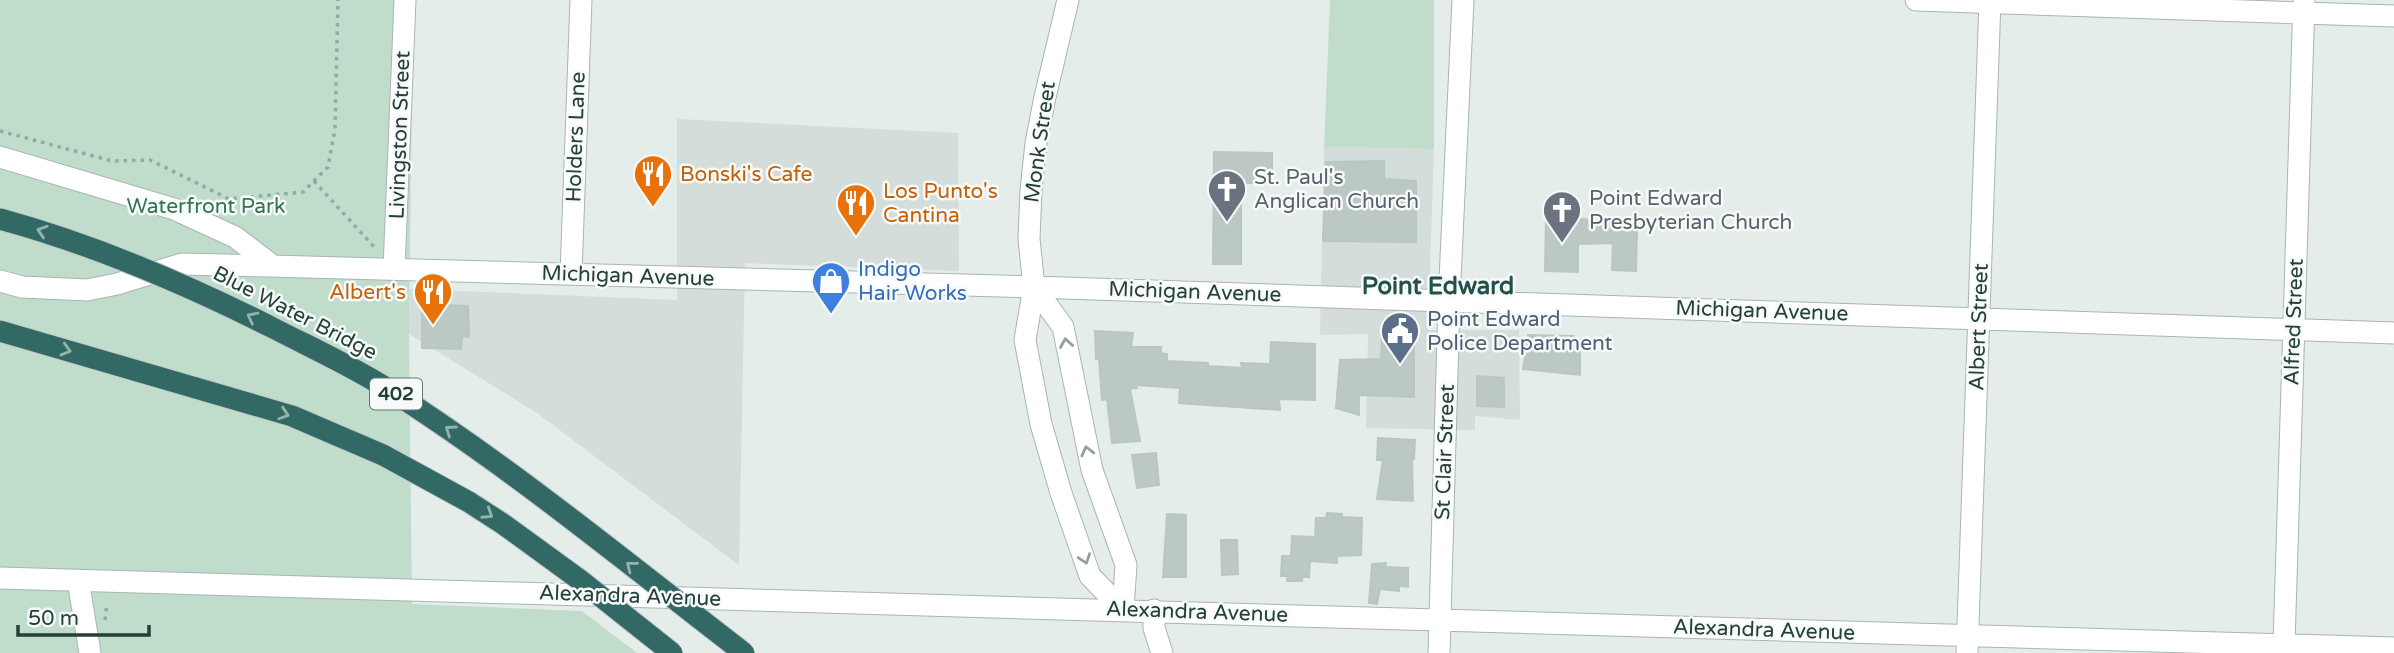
<svg xmlns="http://www.w3.org/2000/svg" width="2394" height="653" font-family="'Varela Round',sans-serif">
	<style>
		.built { fill: #d4ddda }
		.green { fill: #c0ddcb }
		.building { fill: #bbc8c4; stroke: #b8c7c2; stroke-width: 2 }
		.lines { fill: none; stroke-linecap: round; stroke-linejoin: round }
		.minor-casing { stroke: #a8b5b3; stroke-width: 23 }
		.path { stroke: #88afa7; stroke-width: 3.5; stroke-dasharray: 3.5 5; stroke-linecap: butt }
		.minor { stroke: #fff; stroke-width: 21 }
		.highway-bridge-casing { stroke: #c2c9c8; stroke-width: 23; stroke-linecap: butt }
		.highway-bridge { stroke: #336964; stroke-width: 21 }
		.oneway { stroke: #94b2ae }
		.oneway2 { stroke: #929f9d }
		.labels { text-anchor: middle; dominant-baseline: central; stroke-width: 5; stroke-linejoin: round; paint-order: stroke }
		.shield { fill: #f6faf8; stroke: #647774; stroke-width: 2 }
		.shield-label { font-size: 19px; font-weight: bold; fill: #253f3b }
		.street-label { font-size: 21px; fill: #253f3b; stroke: #f6faf8 }
		.food-label { font-size: 21px; fill: #c56008; stroke: #f6faf8; text-anchor: start }
		.worship-label { font-size: 21px; fill: #5b616d; stroke: #f6faf8; text-anchor: start }
		.park-label { font-size: 21px; fill: #327353; stroke: #f6faf8 }
		.shop-label { font-size: 21px; fill: #366cbe; stroke: #f6faf8; text-anchor: start }
		.service-label { font-size: 21px; fill: #4e5e75; stroke: #f6faf8; text-anchor: start }
		.quarter-label { font-size: 24px; font-weight: bold; fill: #22504a; stroke: #f6faf8 }
	</style>
	<rect width="100%" height="100%" fill="#e5edeb"/>
	<!-- built -->
	<path class="built" d="M677 119 958 133 959 271 745 263 739 565 537 413 409 334 410 289 677 300Z
		M1324 147 1434 149 1428 330H1519L1520 420 1475 416V430L1366 428 1368 334 1320 335Z"/>
	<!-- green -->
	<path class="green" d="M0 0H413L409 334 412 604 582 611 637 653H0Z
		M1330 0H1434V149L1324 147Z"/>
	<!-- building -->
	<path class="building" d="M1214 152 1272 153V183H1241V264H1213Z
		M1384 161V179L1416 181V242L1323 241 1326 162Z
		M1546 217 1613 221 1614 229H1637L1636 271 1612 270 1613 243 1578 244V272L1545 271Z
		M422 304 468 306 469 337 462 336 461 349 422 348Z
		M1095 331 1133 333 1131 347H1161V353L1167 354V361L1208 363V366L1242 368 1241 363 1270 364 1271 342 1315 344V400L1279 399 1280 410 1179 403 1180 388 1136 385 1137 388 1130 389 1140 441 1112 443 1107 399 1102 400 1099 359H1096Z
		M1528 335 1574 336 1575 341 1580 340V375L1523 369Z
		M1382 339 1414 340V397L1359 395V415L1336 408 1340 360 1381 359Z
		M1477 376 1504 378V407L1477 406Z
		M1378 438 1415 440 1414 459H1412L1413 501 1377 499 1383 460H1377Z
		M1156 453 1159 485 1137 488 1132 455Z
		M1327 513 1342 514V517L1362 518 1361 555 1337 556V563L1310 561 1309 577H1302V581H1287L1288 576H1281L1282 556H1291L1292 536 1315 537 1316 518H1326Z
		M1167 514 1186 515V577H1163Z
		M1221 540H1237L1238 574 1222 575Z
		M1386 563 1385 567 1408 568V587L1399 586V591L1380 589 1377 604 1369 603 1372 564Z"/>
	<g class="lines">
		<!-- minor casing -->
		<g class="minor-casing">
			<path id="minor" d="M1068 0 1045 97 1036 143 1031 190 1029 239 1034 287 1025 340 1041 424 1061 493 1090 576 1123 610
				M1916 0 2394 16
				M0 157 174 209 235 237 273 266
				M394 269 405 0
				M571 274 581 0
				M0 281 22 287 87 290 117 284 182 264 270 266 1034 287 2394 333
				M1034 287 1063 327 1092 470 1126 565 1123 610
				M0 578 2394 648
				M78 580 90 653
				M1154 610V628L1162 653
				M2284 644 2304 0
				M1439 653 1449 301 1463 0
				M1967 653 1990 0"/>
		</g>
		<!-- path -->
		<path class="path" d="M0 131 112 161 150 160 229 199 303 192 328 167 335 129 338 0
			M314 181 376 249
			M105 620 107 603"/>
		<!-- minor -->
		<use href="#minor" class="minor"/>
		<!-- highway-bridge casing -->
		<g class="highway-bridge-casing">
			<path id="highway-bridge" d="M0 219C96 245 186 284 275 329 314 349 354 367 391 391 515 470 628 564 744 653
				M0 331 292 416 383 455 469 502 503 524 580 580 672 653"/>
		</g>
		<!-- highway-bridge -->
		<use href="#highway-bridge" class="highway-bridge"/>
	</g>
	<!-- one-way arrows -->
	<defs><path id="oneway-chevron" d="M-2-3.5L2.5 0L-2 3.5" fill="none" stroke-width="1.6" stroke-linecap="round" stroke-linejoin="round" transform="scale(1.75)"/></defs>
	<g class="oneway">
		<use href="#oneway-chevron" transform="translate(42 231) rotate(-162)"/>
		<use href="#oneway-chevron" transform="translate(252 317) rotate(-153)"/>
		<use href="#oneway-chevron" transform="translate(66 350) rotate(16)"/>
		<use href="#oneway-chevron" transform="translate(284 414) rotate(18)"/>
		<use href="#oneway-chevron" transform="translate(450 430) rotate(-145)"/>
		<use href="#oneway-chevron" transform="translate(488 514) rotate(33)"/>
		<use href="#oneway-chevron" transform="translate(631 566) rotate(-142)"/>
	</g>
	<g class="oneway2">
		<use href="#oneway-chevron" transform="translate(1066 343) rotate(-99)"/>
		<use href="#oneway-chevron" transform="translate(1087 451) rotate(-104)"/>
		<use href="#oneway-chevron" transform="translate(1085 559) rotate(71)"/>
	</g>
	<!-- icons -->
	<defs>
		<g id="restaurant-pin" transform="scale(2.0125)"><path d="M0 17L-7.5 6A9.5 9.5 0 1 1 7.5 6Z" fill="#e8710a" stroke="#f6faf8"/><path d="M-5-6h1v4h1v-4h1v4h1v-4h1v5L-1.5 .5V6h-2V.5L-5-1ZM5-6V6H3V1.5H1.5Q1.5-4 5-6Z" fill="#fff"/></g>
		<g id="church-pin" transform="scale(2.0125)"><path d="M0 17L-7.5 6A9.5 9.5 0 1 1 7.5 6Z" fill="#6b7280" stroke="#f6faf8"/><path d="M-1.2-6h2.4v3.5h3.3v2.4h-3.3V6h-2.4V-.1h-3.3v-2.4h3.3Z" fill="#fff"/></g>
		<g id="shop-pin" transform="scale(2.0125)"><path d="M0 17L-7.5 6A9.5 9.5 0 1 1 7.5 6Z" fill="#3f7fe0" stroke="#f6faf8"/><path d="M-5-2.5h2.3a2.7 3.5 0 0 1 5.4 0H5L5.5 6h-11ZM-1.5-2.5h3a1.5 2.3 0 0 0-3 0Z" fill="#fff"/></g>
		<g id="civic-pin" transform="scale(2.0125)"><path d="M0 17L-7.5 6A9.5 9.5 0 1 1 7.5 6Z" fill="#5c6f8a" stroke="#f6faf8"/><path d="M-.6-6.5H3V-4.5H.6V-3L4-1V1h2V6H-6V1h2V-1L-.6-3ZM-1.2 2.5V6h2.4V2.5Z" fill="#fff"/></g>
	</defs>
	<g fill-rule="evenodd">
		<use href="#restaurant-pin" x="653" y="174"/>
		<use href="#church-pin" x="1227" y="189"/>
		<use href="#restaurant-pin" x="856" y="203"/>
		<use href="#church-pin" x="1562" y="210"/>
		<use href="#shop-pin" x="831" y="281"/>
		<use href="#restaurant-pin" x="433" y="292"/>
		<use href="#civic-pin" x="1400" y="331"/>
	</g>
	<g class="labels">
		<!-- shield labels -->
		<rect class="shield" x="370" y="378.5" width="52" height="31" rx="5"/>
		<g class="shield-label">
			<text x="396" y="394">402</text>
		</g>
		<!-- street labels -->
		<g class="street-label">
			<text transform="translate(400 135) rotate(-88)">Livingston Street</text>
			<text transform="translate(576 137) rotate(-88)">Holders Lane</text>
			<text transform="translate(1040 142) rotate(-82)">Monk Street</text>
			<text transform="translate(628 276) rotate(2)">Michigan Avenue</text>
			<text transform="translate(1195 292) rotate(2)">Michigan Avenue</text>
			<text transform="translate(1762 311) rotate(2)">Michigan Avenue</text>
			<text transform="translate(295 313) rotate(27)">Blue Water Bridge</text>
			<text transform="translate(2294 322) rotate(-88)">Alfred Street</text>
			<text transform="translate(1979 327) rotate(-88)">Albert Street</text>
			<text transform="translate(1445 452) rotate(-88)">St Clair Street</text>
			<text transform="translate(630 596) rotate(2)">Alexandra Avenue</text>
			<text transform="translate(1197 612) rotate(2)">Alexandra Avenue</text>
			<text transform="translate(1764 630) rotate(2)">Alexandra Avenue</text>
		</g>
		<!-- food labels -->
		<g class="food-label">
			<text x="680" y="174">Bonski's Cafe</text>
			<text x="883" y="191">Los Punto's<tspan x="883" dy="24">Cantina</tspan></text>
			<text x="406" y="292" text-anchor="end">Albert's</text>
		</g>
		<!-- worship labels -->
		<g class="worship-label">
			<text x="1254" y="177">St. Paul's<tspan x="1254" dy="24">Anglican Church</tspan></text>
			<text x="1589" y="198">Point Edward<tspan x="1589" dy="24">Presbyterian Church</tspan></text>
		</g>
		<!-- park labels -->
		<g class="park-label">
			<text x="206" y="206">Waterfront Park</text>
		</g>
		<!-- shop labels -->
		<g class="shop-label">
			<text x="858" y="269">Indigo<tspan x="858" dy="24">Hair Works</tspan></text>
		</g>
		<!-- service labels -->
		<g class="service-label">
			<text x="1427" y="319">Point Edward<tspan x="1427" dy="24">Police Department</tspan></text>
		</g>
		<!-- quarter labels -->
		<g class="quarter-label">
			<text x="1438" y="286">Point Edward</text>
		</g>
	</g>
	<!-- scale -->
	<path d="M18 625v10h131v-10" fill="none" stroke="#253f3b" stroke-width="3.5"/>
	<text x="28" y="625" font-size="21" fill="#253f3b" stroke="#f6faf8" stroke-width="5" paint-order="stroke">50 m</text>
</svg>
